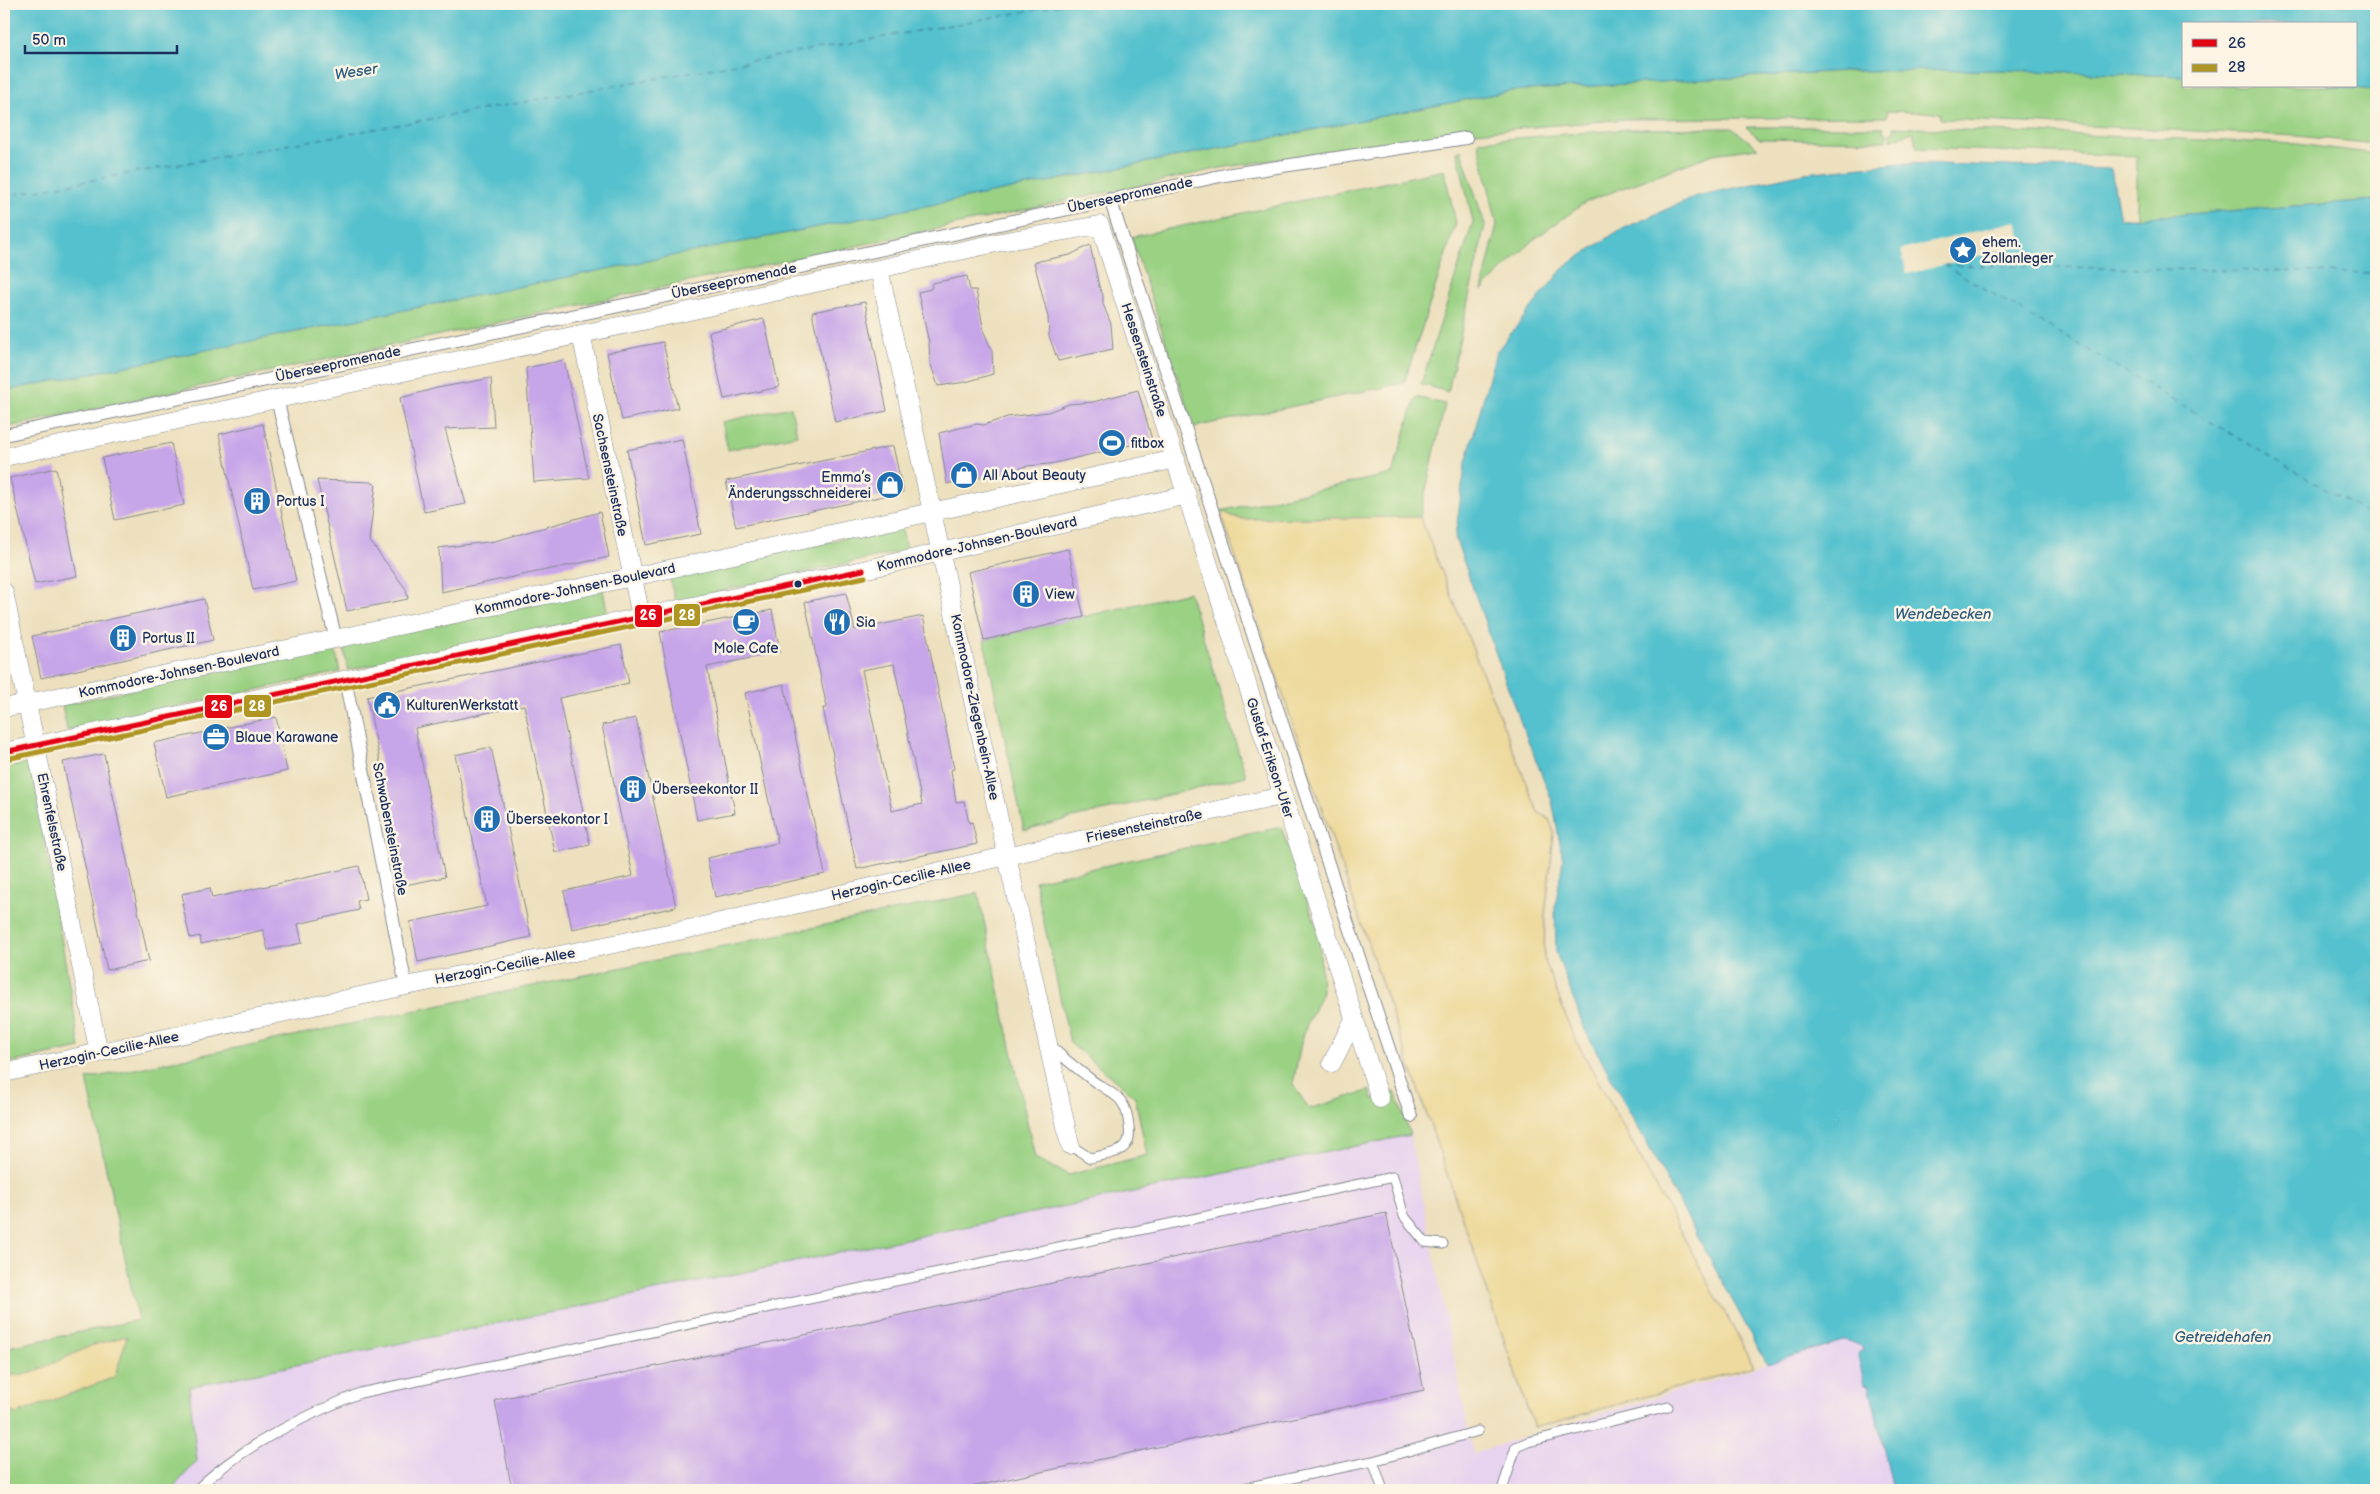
<svg xmlns="http://www.w3.org/2000/svg" width="2380" height="1494" font-family="'Balsamiq Sans',sans-serif">
	<style>
		.built { fill: #e7d2ef }
		.green { fill: #9ad183; stroke: #5a8070 }
		.sand { fill: #eeda9e; stroke: #84847e }
		.water { fill: #55c1ce; stroke: #387896 }
		.pier { fill: #ede0be }
		.lines { fill: none; stroke-linecap: round; stroke-linejoin: round }
		.ferry { stroke: #2c5b80; stroke-width: 1; stroke-dasharray: 6 5; stroke-linecap: butt }
		.building { fill: #c7a5e9; fill-rule: evenodd }
		.service-casing { stroke: #84888e; stroke-width: 11 }
		.pedestrian-casing { stroke: #84888e; stroke-width: 14 }
		.minor-casing { stroke: #84888e; stroke-width: 19 }
		.service { stroke: #fff; stroke-width: 9 }
		.pedestrian { stroke: #fff; stroke-width: 12 }
		.minor { stroke: #fff; stroke-width: 18 }
		.bus-1-casing { stroke: #fcf5e5; stroke-width: 9 }
		.bus-2-casing { stroke: #fcf5e5; stroke-width: 9 }
		.bus-1 { stroke: #e30613; stroke-width: 5 }
		.bus-2 { stroke: #af9521; stroke-width: 5 }
		.bus-dot { fill: #1b2f5e; stroke: #fcf5e5; stroke-width: 2 }
		.labels { text-anchor: middle; dominant-baseline: central; stroke-width: 5; stroke-linejoin: round; paint-order: stroke }
		.street-label { font-size: 14px; fill: #1b2f5e; stroke: #fcf5e5 }
		.poi-label { font-size: 14px; fill: #1b2f5e; stroke: #fcf5e5; text-anchor: start }
		.water-label { font-size: 15px; font-style: italic; fill: #2c5b80; stroke: #fcf5e5 }
		.line-badge { stroke: #fcf5e5; stroke-width: 2 }
		.badge-label { font-size: 14px; text-anchor: middle; font-weight: bold; fill: #fff }
	</style>
	<rect width="100%" height="100%" fill="#fcf5e5"/>
	<filter id="ink" filterUnits="userSpaceOnUse"><feTurbulence type="fractalNoise" baseFrequency=".02" numOctaves="2"/><feDisplacementMap in="SourceGraphic" scale="10" xChannelSelector="R" yChannelSelector="G"/><feConvolveMatrix kernelMatrix="1 2 1 2 8 2 1 2 1" color-interpolation-filters="sRGB"/></filter>
	<filter id="wash" filterUnits="userSpaceOnUse"><feTurbulence type="fractalNoise" baseFrequency=".0096" numOctaves="4" result="noise"/><feDisplacementMap in="SourceGraphic" scale="20" xChannelSelector="R" yChannelSelector="G"/><feGaussianBlur stdDeviation="1.12" result="paint"/><feColorMatrix in="noise" values="0 0 0 0 0 0 0 0 0 0 0 0 0 0 0 0 0 1.4 0 .05"/><feComposite in="paint" operator="in"/></filter>
	<g filter="url(#wash)">
		<rect width="100%" height="100%" fill="#ede0be"/>
		<!-- built -->
		<path class="built" d="M1410 1135 1473 1453 1846 1340 1860 1346 1863 1351 1857 1353 1865 1384 1869 1383 1893 1490H171L197 1461 188 1387Z"/>
		<!-- green -->
		<path class="green" d="M2001 70 2184 76V86H2327L2376 90V144L2298 136 1940 119V113L1887 111V117L1626 119 1453 134 1226 167 4 428V391L706 249 1510 91 1845 71Z
			M1746 127H1884L1883 132 1887 133 1886 141 1760 139Z
			M1894 127 2298 144 2376 154V200L2137 218V156L1917 148 1913 132 1890 140V132H1894Z
			M1732 128 1758 148 1713 154 1586 202 1533 240 1482 290 1497 224 1478 141 1630 129Z
			M1461 150 1485 225 1448 392 1421 384 1473 222 1457 151Z
			M1444 170 1456 223 1404 383 1194 427 1131 237Z
			M1416 397 1445 404 1420 517 1240 519 1220 511 1392 474Z
			M791 407 797 435 728 450 722 422Z
			M901 526 907 550 675 601 669 576Z
			M603 590 608 615 348 670 343 645Z
			M1189 592 1246 776 1024 830 984 640Z
			M335 647 340 672 67 730 62 705Z
			M31 762 80 1048 4 1064V768Z
			M1281 827 1319 934 1322 992 1303 1033 1293 1084 1309 1109 1370 1090 1373 1099 1395 1092 1410 1135 189 1387 197 1461 171 1490H4V1348L138 1320 87 1079 978 893 1035 1158 1069 1175 1147 1155 1135 1097 1070 1043 1035 881Z"/>
		<!-- sand -->
		<path class="sand" d="M1220 511 1240 519 1420 517 1538 812 1549 819 1554 833 1545 916 1544 958 1572 1033 1754 1366 1534 1428Z
			M127 1336 115 1377 16 1414 4 1408V1377L32 1373 93 1345Z"/>
		<!-- water -->
		<path class="water" d="M4 4H2376V90L2327 86H2356V24H2184V76L2001 70 1845 71 1510 91 706 249 4 391Z
			M1902 163 2111 169 2120 219 2376 200V1490H1893L1869 1384 1865 1385 1857 1353 1863 1351 1860 1346 1846 1340 1767 1364 1585 1030 1556 952 1555 907 1563 860 1552 800 1515 708 1455 537 1465 466 1496 352 1564 267 1618 231 1696 196 1805 173Z"/>
		<!-- pier -->
		<path class="pier" d="M2017 221 2023 245 1907 274 1901 250Z"/>
		<g class="lines">
			<!-- ferry -->
			<path class="ferry" d="M4 196 1067 4
				M1944 265 2376 519
				M1945 265 2376 273"/>
		</g>
		<g id="blocks">
			<!-- building -->
			<path class="building" d="M1090 245 1099 286 1103 295V304L1111 324 1113 349 1058 361 1049 336 1048 317 1034 262 1070 255Z
				M967 276 970 290H976L984 332 992 351 993 374 966 382 938 386 930 362 929 343 918 292 931 289 932 283Z
				M865 302 887 411 835 422 812 312Z
				M764 319 779 387 724 399 709 332Z
				M663 342 678 408 622 420 607 353Z
				M564 360 589 478 534 482 526 368Z
				M491 378 494 427 445 429 466 504 424 512 400 398 437 388Z
				M1138 390 1152 440 1050 464 1027 466 989 477H974L947 484 939 433 977 424 984 425 1007 417 1048 412 1069 404 1093 402Z
				M263 424 296 581 253 590 219 434Z
				M682 439 701 534 646 545 627 450Z
				M171 443 184 505 115 520 102 458Z
				M893 446 903 492 736 527 726 481Z
				M56 468 77 576 35 584 10 478Z
				M317 480 371 482 376 485 369 540 406 589 408 599 347 611Z
				M600 512 609 557 441 592 439 548 495 541Z
				M1068 549 1084 617 984 640 968 572Z
				M846 593 855 630 923 616 954 769 951 770 956 802 964 801 969 823 972 822 977 844 857 869 823 708H827L805 602ZM894 664 922 804 892 811 862 670Z
				M204 599 213 640 41 678 32 636Z
				M772 610 780 652 707 667 735 813 697 820 660 632Z
				M621 645 629 683 559 698 590 845 555 852 524 705 415 728 445 877 405 885 367 697Z
				M784 684 825 874 715 897 707 858 778 843 745 693Z
				M276 717 287 771 166 797 154 743Z
				M636 718 676 907 572 929 564 891 633 876 602 725Z
				M491 747 531 937 418 962 410 922 487 906 455 755Z
				M104 754 149 961 107 970 63 762Z
				M359 866 366 899 357 901 359 910 298 924 302 943 268 950 263 930 201 944 200 936 190 938 182 903H184L182 894 210 888 212 898Z
				M1386 1213 1424 1390 957 1490H512L495 1400Z"/>
		</g>
	</g>
	<g filter="url(#ink)">
		<use href="#blocks" fill-opacity="0" stroke="#84888e" stroke-width="1"/>
		<g class="lines">
			<!-- service casing -->
			<g class="service-casing">
				<path id="service" d="M1051 1046C1065 1060 1080 1071 1096 1083 1104 1088 1115 1094 1121 1101 1127 1109 1128 1118 1129 1127 1133 1154 1111 1153 1090 1158L1070 1145
					M1373 1461 1383 1490
					M196 1490C242 1446 302 1417 360 1393L1393 1177 1404 1216 1425 1242 1443 1244
					M1235 1490 1373 1461 1478 1431
					M1502 1490 1516 1447 1528 1442 1668 1407"/>
			</g>
			<!-- pedestrian casing -->
			<g class="pedestrian-casing">
				<path id="pedestrian" d="M1110 199 1411 1116
					M277 399 336 640
					M4 435 676 294 1225 175 1466 138
					M345 679 406 986"/>
			</g>
			<!-- minor casing -->
			<g class="minor-casing">
				<path id="minor" d="M879 269 1070 1145
					M581 334 641 616
					M4 457 680 313 1000 242 1100 225 1380 1099
					M4 592 99 1053
					M4 708 632 577 1176 459
					M4 752 863 570 1187 495
					M1332 1063 1354 1019
					M4 1073 406 986 703 926 1006 856 1282 796"/>
			</g>
			<!-- service -->
			<use href="#service" class="service"/>
			<!-- pedestrian -->
			<use href="#pedestrian" class="pedestrian"/>
			<!-- minor -->
			<use href="#minor" class="minor"/>
			<!-- bus-1 casing -->
			<g class="bus-1-casing">
				<path id="bus-1" d="M4 752 863 570"/>
			</g>
			<!-- bus-2 casing -->
			<g class="bus-2-casing">
				<path id="bus-2" d="M6 759 865 577"/>
			</g>
			<!-- bus-1 -->
			<use href="#bus-1" class="bus-1"/>
			<!-- bus-2 -->
			<use href="#bus-2" class="bus-2"/>
		</g>
	</g>
	<!-- icons -->
	<defs>
		<g id="sight-disc" transform="scale(1.4375)"><circle r="9.5" fill="#1f6fb2" stroke="#fcf5e5"/><path d="M0-6L1.8-2.2L6-1.7L2.9 1.2L3.7 5.4L0 3.3L-3.7 5.4L-2.9 1.2L-6-1.7L-1.8-2.2Z" fill="#fff"/></g>
		<g id="stadium-disc" transform="scale(1.4375)"><circle r="9.5" fill="#1f6fb2" stroke="#fcf5e5"/><path d="M0-5a6.5 5 0 1 0 0 10a6.5 5 0 1 0 0-10ZM-3.5-1.8h7v3.6h-7Z" fill="#fff"/></g>
		<g id="shop-disc" transform="scale(1.4375)"><circle r="9.5" fill="#1f6fb2" stroke="#fcf5e5"/><path d="M-5-2.5h2.3a2.7 3.5 0 0 1 5.4 0H5L5.5 6h-11ZM-1.5-2.5h3a1.5 2.3 0 0 0-3 0Z" fill="#fff"/></g>
		<g id="building-disc" transform="scale(1.4375)"><circle r="9.5" fill="#1f6fb2" stroke="#fcf5e5"/><path d="M-4-6H4V6H1V3H-1V6H-4ZM-2.5-4.3h1.7v1.8h-1.7ZM.8-4.3h1.7v1.8H.8ZM-2.5-1h1.7V.8h-1.7ZM.8-1h1.7V.8H.8Z" fill="#fff"/></g>
		<g id="cafe-disc" transform="scale(1.4375)"><circle r="9.5" fill="#1f6fb2" stroke="#fcf5e5"/><path d="M-5.5-4.5H6V0H3Q3 3.5 0 3.5H-2.5Q-5.5 3.5-5.5 0ZM3-3.2v2h1.7v-2ZM-6 4.5H4V6H-6Z" fill="#fff"/></g>
		<g id="restaurant-disc" transform="scale(1.4375)"><circle r="9.5" fill="#1f6fb2" stroke="#fcf5e5"/><path d="M-5-6h1v4h1v-4h1v4h1v-4h1v5L-1.5 .5V6h-2V.5L-5-1ZM5-6V6H3V1.5H1.5Q1.5-4 5-6Z" fill="#fff"/></g>
		<g id="civic-disc" transform="scale(1.4375)"><circle r="9.5" fill="#1f6fb2" stroke="#fcf5e5"/><path d="M-.6-6.5H3V-4.5H.6V-3L4-1V1h2V6H-6V1h2V-1L-.6-3ZM-1.2 2.5V6h2.4V2.5Z" fill="#fff"/></g>
		<g id="office-disc" transform="scale(1.4375)"><circle r="9.5" fill="#1f6fb2" stroke="#fcf5e5"/><path d="M-6-3h4V-5.5h4V-3h4V5H-6ZM-1-4.5V-3h2v-1.5ZM-6 0V1H6V0Z" fill="#fff"/></g>
	</defs>
	<g fill-rule="evenodd">
		<use href="#sight-disc" x="1963" y="250"/>
		<use href="#stadium-disc" x="1112" y="443"/>
		<use href="#shop-disc" x="964" y="475"/>
		<use href="#shop-disc" x="890" y="485"/>
		<use href="#building-disc" x="257" y="501"/>
		<use href="#building-disc" x="1026" y="594"/>
		<use href="#cafe-disc" x="746" y="622"/>
		<use href="#restaurant-disc" x="837" y="622"/>
		<use href="#building-disc" x="123" y="638"/>
		<use href="#civic-disc" x="387" y="705"/>
		<use href="#office-disc" x="216" y="737"/>
		<use href="#building-disc" x="633" y="789"/>
		<use href="#building-disc" x="487" y="819"/>
	</g>
	<!-- markers -->
	<circle class="bus-dot" cx="798" cy="584" r="4.5"/>
	<g class="labels">
		<!-- street labels -->
		<g class="street-label">
			<text transform="translate(1130 195) rotate(-12)">Überseepromenade</text>
			<text transform="translate(734 281) rotate(-12)">Überseepromenade</text>
			<text transform="translate(1144 360) rotate(72)">Hessensteinstraße</text>
			<text transform="translate(338 364) rotate(-12)">Überseepromenade</text>
			<text transform="translate(610 475) rotate(78)">Sachsensteinstraße</text>
			<text transform="translate(977 544) rotate(-13)">Kommodore-Johnsen-Boulevard</text>
			<text transform="translate(575 589) rotate(-12)">Kommodore-Johnsen-Boulevard</text>
			<text transform="translate(179 672) rotate(-12)">Kommodore-Johnsen-Boulevard</text>
			<text transform="translate(975 707) rotate(78)">Kommodore-Ziegenbein-Allee</text>
			<text transform="translate(1270 758) rotate(72)">Gustaf-Erikson-Ufer</text>
			<text transform="translate(52 822) rotate(78)">Ehrenfelsstraße</text>
			<text transform="translate(1144 826) rotate(-12)">Friesensteinstraße</text>
			<text transform="translate(390 829) rotate(79)">Schwabensteinstraße</text>
			<text transform="translate(901 880) rotate(-13)">Herzogin-Cecilie-Allee</text>
			<text transform="translate(505 966) rotate(-11)">Herzogin-Cecilie-Allee</text>
			<text transform="translate(109 1051) rotate(-12)">Herzogin-Cecilie-Allee</text>
		</g>
		<!-- poi labels -->
		<g class="poi-label">
			<text x="1982" y="242">ehem.<tspan x="1982" dy="16">Zollanleger</tspan></text>
			<text x="1131" y="443">fitbox</text>
			<text x="983" y="475">All About Beauty</text>
			<text x="871" y="477" text-anchor="end">Emma’s<tspan x="871" dy="16">Änderungsschneiderei</tspan></text>
			<text x="276" y="501">Portus I</text>
			<text x="1045" y="594">View</text>
			<text x="856" y="622">Sia</text>
			<text x="142" y="638">Portus II</text>
			<text x="746" y="648" text-anchor="middle">Mole Cafe</text>
			<text x="406" y="705">KulturenWerkstatt</text>
			<text x="235" y="737">Blaue Karawane</text>
			<text x="652" y="789">Überseekontor II</text>
			<text x="506" y="819">Überseekontor I</text>
		</g>
		<!-- water labels -->
		<g class="water-label">
			<text transform="translate(356 72) rotate(-9)">Weser</text>
			<text x="1943" y="614">Wendebecken</text>
			<text x="2223" y="1337">Getreidehafen</text>
		</g>
	</g>
	<g class="line-badge">
		<rect x="673" y="603" width="28" height="24" rx="5" fill="#af9521"/>
		<rect x="634" y="604" width="29" height="24" rx="5" fill="#e30613"/>
		<rect x="243" y="694" width="29" height="24" rx="5" fill="#af9521"/>
		<rect x="204" y="694" width="29" height="25" rx="5" fill="#e30613"/>
	</g>
	<g class="badge-label">
		<text x="687" y="620">28</text>
		<text x="648" y="620">26</text>
		<text x="257" y="711">28</text>
		<text x="219" y="711">26</text>
	</g>
	<!-- margin -->
	<rect width="2380" height="1494" fill="none" stroke="#fcf5e5" stroke-width="20"/>
	<!-- legend -->
	<rect x="2182" y="22" width="175" height="65" fill="#fcf5e5" stroke="#a2a6af"/>
	<rect x="2192" y="39" width="25" height="8" fill="#e30613" stroke="#a2a6af"/>
	<text x="2228" y="48" font-size="15" fill="#1b2f5e">26</text>
	<rect x="2192" y="64" width="25" height="8" fill="#af9521" stroke="#a2a6af"/>
	<text x="2228" y="72" font-size="15" fill="#1b2f5e">28</text>
	<!-- scale -->
	<path d="M25 45v8h152v-8" fill="none" stroke="#1b2f5e" stroke-width="2.5"/>
	<text x="32" y="45" font-size="15" fill="#1b2f5e" stroke="#fcf5e5" stroke-width="4" paint-order="stroke">50 m</text>
</svg>
